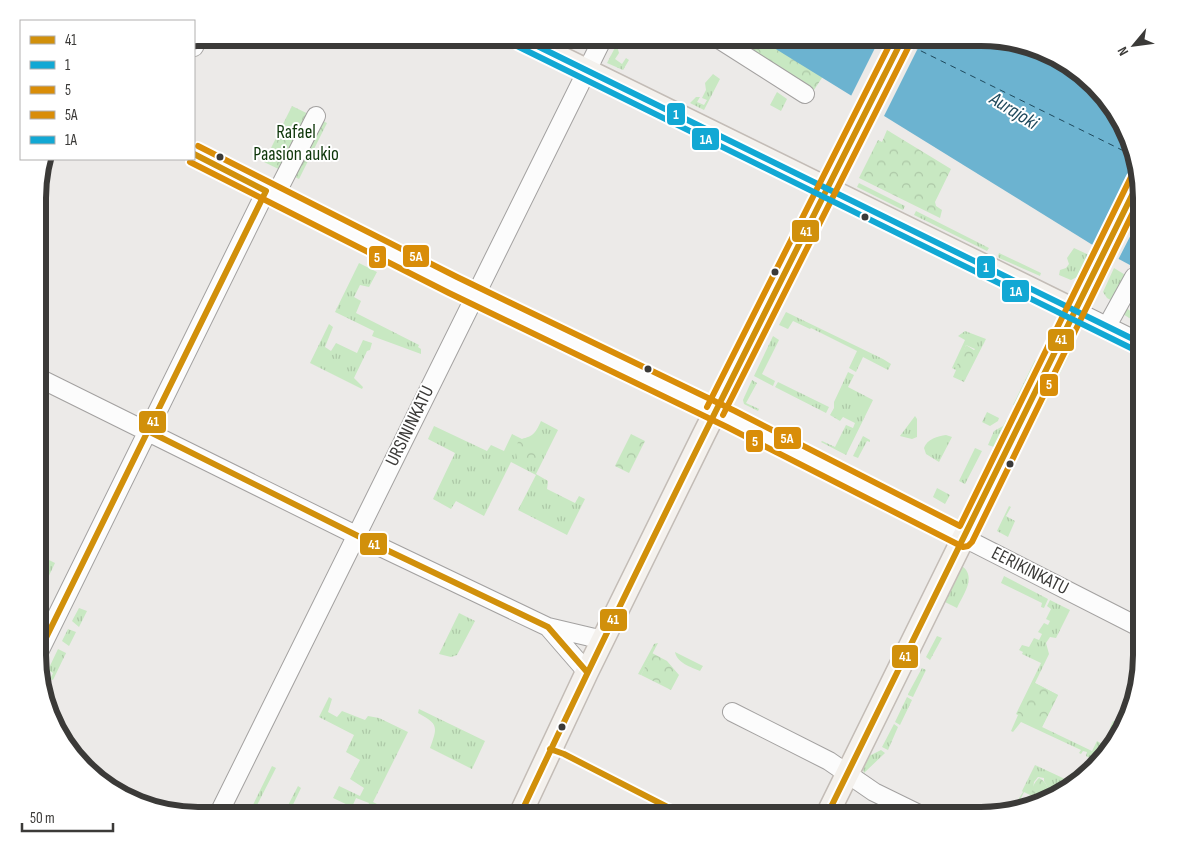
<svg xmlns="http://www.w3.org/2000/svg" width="1179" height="853" font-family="'Sofia Sans Condensed',sans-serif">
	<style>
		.grass { fill: url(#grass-tufts); fill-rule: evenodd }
		.park { fill: url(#park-crowns) }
		.water { fill: #6cb3d0 }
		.pier { fill: #eceae8 }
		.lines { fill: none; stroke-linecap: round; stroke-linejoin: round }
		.ferry { stroke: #1f495c; stroke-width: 1; stroke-dasharray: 6 5; stroke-linecap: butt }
		.minor-casing { stroke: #a3a1a0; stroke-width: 20 }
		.major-casing { stroke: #c3bcb6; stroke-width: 25 }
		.minor { stroke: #fcfcfc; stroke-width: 18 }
		.major { stroke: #f4f1ed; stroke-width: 22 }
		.bus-1-casing { stroke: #fff; stroke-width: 10 }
		.bus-2-casing { stroke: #fff; stroke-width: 10 }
		.bus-3-casing { stroke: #fff; stroke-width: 10 }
		.bus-4-casing { stroke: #fff; stroke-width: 10 }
		.bus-5-casing { stroke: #fff; stroke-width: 10 }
		.bus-1 { stroke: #d1900b; stroke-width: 6 }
		.bus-2 { stroke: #12a8d4; stroke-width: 6 }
		.bus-3 { stroke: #d98d08; stroke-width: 6 }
		.bus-4 { stroke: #d98d08; stroke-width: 6 }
		.bus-5 { stroke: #12a8d4; stroke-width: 6 }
		.bus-dot { fill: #3b3a38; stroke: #fff; stroke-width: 2 }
		.labels { text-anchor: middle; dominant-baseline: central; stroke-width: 4; stroke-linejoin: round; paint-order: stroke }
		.park-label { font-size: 19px; fill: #0e370a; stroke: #fff }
		.street-label { font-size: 19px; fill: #3b3a38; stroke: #fff }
		.water-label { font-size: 20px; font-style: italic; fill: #1f495c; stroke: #fff }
		.rim { fill: none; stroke: #3b3a38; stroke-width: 6 }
		.line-badge { stroke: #fff; stroke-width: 2 }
		.badge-label { font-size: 14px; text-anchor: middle; font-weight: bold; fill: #fff }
	</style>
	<defs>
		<pattern id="grass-tufts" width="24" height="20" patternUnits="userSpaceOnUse" patternTransform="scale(1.25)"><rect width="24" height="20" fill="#c8e8c2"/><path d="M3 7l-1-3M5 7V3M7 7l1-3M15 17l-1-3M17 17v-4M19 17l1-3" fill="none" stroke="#adc8a7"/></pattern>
		<pattern id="park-crowns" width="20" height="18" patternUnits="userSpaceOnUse" patternTransform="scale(1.25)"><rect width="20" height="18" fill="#c8e8c2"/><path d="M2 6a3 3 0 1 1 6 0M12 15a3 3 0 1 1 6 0" fill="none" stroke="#adc8a7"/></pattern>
	</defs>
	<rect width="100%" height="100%" fill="#eceae8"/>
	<!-- grass -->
	<path class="grass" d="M620 38H630L628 40 620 41 617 46 619 53 615 59 622 64 626 58 629 60 623 70 607 63Z
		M713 74 720 79 704 110 690 103 696 97H700L697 102 704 105 707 100 702 98 706 90 705 83Z
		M777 92 787 99 781 111 770 105Z
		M859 183 905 206 903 210 857 187Z
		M916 211 989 248 987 251 914 215Z
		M1074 248 1089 255 1077 277 1071 280 1059 275 1060 270 1066 268 1069 264 1067 258Z
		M999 253 1041 273 1040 276 999 258 998 256Z
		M359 263 377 272 369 287 360 285 354 297 361 301 356 313 419 345 418 347 421 349V354L372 336 374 331 335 312Z
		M1114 268 1127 276 1114 302 1107 298 1103 292Z
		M1125 307 1141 319V325L1121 313Z
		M786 312 883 359 891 364 888 370 863 357 856 372 849 368 857 351 811 328 810 329 793 321 788 329 779 325Z
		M329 324 333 327 325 347 331 351 336 343 357 353 363 340 372 343 370 350 367 351 354 378 363 387 362 389 310 363Z
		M965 331 986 339 964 382 953 377 956 370 952 368 965 340 958 336ZM966 345 975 349 958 371V367Z
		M773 336 779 340 762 374 775 381 773 386 754 376Z
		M1071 344 1074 345 1031 432 1030 431Z
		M1035 360 1040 362 1019 405H1013Z
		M848 372 854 375 848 387 873 400 846 455 821 442 822 441 835 447 846 425 853 428 855 423 843 417 840 421 830 415 834 408V402Z
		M752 380 757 383 746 403 759 409 758 411 744 404 743 400Z
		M778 382 829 407 826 413 775 387Z
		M987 412 999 418 998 421 990 426 982 422Z
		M915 416 917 419V437L912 439 900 436Z
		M1006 420 1011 422 997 448 988 445 994 431 1003 426Z
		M541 421 558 430 536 474 548 481 547 489 575 503 579 496 585 499 567 535 518 510 536 475 511 462 484 516 456 501 451 509 433 499 455 453 428 439 434 426 487 451 491 445 504 451 512 434 522 439C534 436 536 432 541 421Z
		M946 435 952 437 939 462 926 454 924 448C927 439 938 436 946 435Z
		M863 436 870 440V442L867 441 858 458 853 456Z
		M975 448 982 451 965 484 959 481Z
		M937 488 950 495 945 504 933 497Z
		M1009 506 1011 507 1006 516 1015 521 1008 537 997 531Z
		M39 555 55 563 46 582 39 579Z
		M962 566C977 577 963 595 957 608L945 602Z
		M1004 576 1048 599 1044 608 1041 607 1042 603 1001 583Z
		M1050 600 1070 610 1056 638 1050 637 1046 643 1049 654 1035 683 1058 695 1042 727 1092 751 1097 741 1104 745 1099 755 1103 757 1097 762 1086 756 1087 752 1083 751 1081 754 1079 753 1081 750 1021 722 1013 732 1011 731 1018 715 1016 714 1041 663 1022 654 1023 652 1019 650 1022 645 1029 647 1034 638 1039 640 1042 634 1038 632 1044 623 1048 625 1050 621 1046 619 1051 609 1047 606Z
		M79 608 87 611 79 627 72 621Z
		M459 613 475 621 457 655 451 657 439 654Z
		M68 629 76 632 69 646 62 641Z
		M937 636 942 638 930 660 926 657Z
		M658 643 641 675 638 674 652 648 654 644Z
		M58 649 66 653 53 680 50 679 53 673 48 670Z
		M675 652 703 666 700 671C691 667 677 663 675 652Z
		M922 668 926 670 913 697 908 695V694Z
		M1131 693 1134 694 1129 716 1115 741C1107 734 1109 729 1113 721L1117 722Z
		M329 697 332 699 328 712 337 717 342 711 365 720 368 716 379 718 408 732 373 802 399 815H363L369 803 356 798 352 807 333 798 339 786 360 796 364 788 350 779 360 760 346 752 354 735 319 717Z
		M907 697 912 700 900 725 895 722Z
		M419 709 485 741 472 769 430 748C438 726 438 724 418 713Z
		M894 724 898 727 888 750 882 747Z
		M881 750 885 753 864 773 863 769 869 756Z
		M1035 765 1065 779C1060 789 1057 798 1046 800 1048 793 1049 787 1044 781V778L1038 777 1034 782 1032 796 1024 792 1018 804 1016 803 1023 792 1022 791Z
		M272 766 276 768 252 815H248Z
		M298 786 301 788 288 815H283Z"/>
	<!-- park -->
	<path class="park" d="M733 38H848L814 90Z
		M292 106 327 123 299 179 264 162Z
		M887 130 951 169 935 202 936 206 942 210 940 218 859 178 878 140 882 142Z
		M966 345 977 352 965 375 962 377 958 375 957 365Z
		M631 434 645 441 629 473 615 466Z
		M530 437C542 444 542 458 530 466 517 465 513 453 518 442L522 439Z
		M652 653 667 661 679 675 671 690 641 675Z
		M1033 682 1058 695 1042 727 1017 714Z
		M1039 778C1049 783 1049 791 1046 800L1033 803C1030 794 1032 784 1039 778Z"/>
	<!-- water -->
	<path class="water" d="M758 38H991L1042 50 1079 71 1125 127 1141 188V271L1091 244Z"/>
	<!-- pier -->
	<path class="pier" d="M880 38H923L883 118 850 98Z
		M1134 162 1141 188V215L1118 260 1092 247Z"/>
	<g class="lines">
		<!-- ferry -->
		<path class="ferry" d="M911 46 1132 155"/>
		<!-- minor casing -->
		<g class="minor-casing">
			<path id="minor" d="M717 38 805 94
				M194 47 198 38
				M194 154 453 285 731 419 1141 628
				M275 196 316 116
				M1076 311 1141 343
				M1107 326 1134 277 1141 281
				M39 378 374 544 548 627 603 640
				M548 627 587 672
				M39 652 266 191
				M732 712 829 761 874 792 921 815
				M218 815 603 38"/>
		</g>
		<!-- major casing -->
		<g class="major-casing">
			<path id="major" d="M521 38 1076 311
				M520 815 587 672 704 434 903 38
				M827 815 1139 181"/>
		</g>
		<!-- minor -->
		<use href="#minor" class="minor"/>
		<!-- major -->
		<use href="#major" class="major"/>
		<!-- bus-1 casing -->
		<g class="bus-1-casing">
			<path id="bus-1" d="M194 154 266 191
				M148 431 374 544 548 627 587 672
				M39 652 266 191
				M550 749 564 754 683 815
				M520 815C643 553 773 296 903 38
				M827 815 1139 181"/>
		</g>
		<!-- bus-2 casing -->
		<g class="bus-2-casing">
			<path id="bus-2" d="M521 38 1141 343"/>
		</g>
		<!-- bus-3 casing -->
		<g class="bus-3-casing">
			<path id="bus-3" d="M190 162 449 293 727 427 963 547 968 546 972 542 1141 196
				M723 415 911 42"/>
		</g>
		<!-- bus-4 casing -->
		<g class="bus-4-casing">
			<path id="bus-4" d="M198 146 457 277 735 411 960 526 1131 177
				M707 407 893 38"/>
		</g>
		<!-- bus-5 casing -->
		<g class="bus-5-casing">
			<path id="bus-5" d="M517 46 1137 351"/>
		</g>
		<!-- bus-1 -->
		<use href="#bus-1" class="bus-1"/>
		<!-- bus-2 -->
		<use href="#bus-2" class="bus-2"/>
		<!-- bus-3 -->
		<use href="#bus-3" class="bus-3"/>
		<!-- bus-4 -->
		<use href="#bus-4" class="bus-4"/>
		<!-- bus-5 -->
		<use href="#bus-5" class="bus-5"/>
	</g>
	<!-- markers -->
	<g class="bus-dot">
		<circle cx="220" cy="157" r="4.5"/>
		<circle cx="865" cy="217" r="4.5"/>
		<circle cx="775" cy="272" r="4.5"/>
		<circle cx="648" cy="369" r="4.5"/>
		<circle cx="1010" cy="464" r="4.5"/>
		<circle cx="562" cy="727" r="4.5"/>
	</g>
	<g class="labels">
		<!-- park labels -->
		<g class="park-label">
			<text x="296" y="132">Rafael<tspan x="296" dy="22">Paasion aukio</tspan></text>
		</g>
		<!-- street labels -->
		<g class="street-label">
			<text transform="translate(410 426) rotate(-64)">URSININKATU</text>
			<text transform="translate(1030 571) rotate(27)">EERIKINKATU</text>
		</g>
		<!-- water labels -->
		<g class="water-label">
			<text transform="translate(1014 111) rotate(32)">Aurajoki</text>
		</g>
	</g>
	<!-- crop -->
	<path d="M0 0H1179V853H0ZM198 46H981A152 152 0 0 1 1133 198V655A152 152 0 0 1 981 807H198A152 152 0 0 1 46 655V198A152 152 0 0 1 198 46Z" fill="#fff" fill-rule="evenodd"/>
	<path class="rim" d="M198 46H981A152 152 0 0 1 1133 198V655A152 152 0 0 1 981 807H198A152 152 0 0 1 46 655V198A152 152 0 0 1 198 46Z"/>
	<g class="line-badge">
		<rect x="666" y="102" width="20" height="24" rx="5" fill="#12a8d4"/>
		<rect x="691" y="127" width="29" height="24" rx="5" fill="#12a8d4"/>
		<rect x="791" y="219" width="29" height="24" rx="5" fill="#d1900b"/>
		<rect x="402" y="244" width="28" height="24" rx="5" fill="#d98d08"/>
		<rect x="368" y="245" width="19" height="24" rx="5" fill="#d98d08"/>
		<rect x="976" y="255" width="20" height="24" rx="5" fill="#12a8d4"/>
		<rect x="1001" y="279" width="29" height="24" rx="5" fill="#12a8d4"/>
		<rect x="1047" y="328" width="28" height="24" rx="5" fill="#d1900b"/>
		<rect x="1039" y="373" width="20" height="24" rx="5" fill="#d98d08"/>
		<rect x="138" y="410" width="29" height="24" rx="5" fill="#d1900b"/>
		<rect x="773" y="426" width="29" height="24" rx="5" fill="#d98d08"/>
		<rect x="745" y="429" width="19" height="24" rx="5" fill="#d98d08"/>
		<rect x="359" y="532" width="29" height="24" rx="5" fill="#d1900b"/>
		<rect x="599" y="608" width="29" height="24" rx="5" fill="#d1900b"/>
		<rect x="891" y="644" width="28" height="25" rx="5" fill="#d1900b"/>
	</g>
	<g class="badge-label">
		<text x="676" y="119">1</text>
		<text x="706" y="144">1A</text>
		<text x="806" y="236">41</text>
		<text x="416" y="261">5A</text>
		<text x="377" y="262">5</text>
		<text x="986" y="272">1</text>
		<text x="1016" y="296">1A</text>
		<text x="1061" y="344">41</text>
		<text x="1049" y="389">5</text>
		<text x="153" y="426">41</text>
		<text x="787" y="443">5A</text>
		<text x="755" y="446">5</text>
		<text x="374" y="549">41</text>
		<text x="613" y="624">41</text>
		<text x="905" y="661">41</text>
	</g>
	<!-- legend -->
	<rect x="20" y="20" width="175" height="140" fill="#ffffff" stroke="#b1b0af"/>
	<rect x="30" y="36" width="25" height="8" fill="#d1900b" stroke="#b1b0af"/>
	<text x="65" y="45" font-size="15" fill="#3b3a38">41</text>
	<rect x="30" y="61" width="25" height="8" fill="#12a8d4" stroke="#b1b0af"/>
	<text x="65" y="70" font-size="15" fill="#3b3a38">1</text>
	<rect x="30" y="86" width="25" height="8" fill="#d98d08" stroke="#b1b0af"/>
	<text x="65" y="95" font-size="15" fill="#3b3a38">5</text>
	<rect x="30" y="111" width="25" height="8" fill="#d98d08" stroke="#b1b0af"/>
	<text x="65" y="120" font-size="15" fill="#3b3a38">5A</text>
	<rect x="30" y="136" width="25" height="8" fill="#12a8d4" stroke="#b1b0af"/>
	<text x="65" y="145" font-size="15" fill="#3b3a38">1A</text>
	<!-- north arrow -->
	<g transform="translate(1134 45) rotate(241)" stroke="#ffffff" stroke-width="4" paint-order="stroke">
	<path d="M0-4L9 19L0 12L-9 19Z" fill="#3b3a38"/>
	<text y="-8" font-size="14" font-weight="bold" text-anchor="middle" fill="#3b3a38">N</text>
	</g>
	<!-- scale -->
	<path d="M22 823v8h91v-8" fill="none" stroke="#3b3a38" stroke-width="2.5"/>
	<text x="30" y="823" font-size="15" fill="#3b3a38" stroke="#ffffff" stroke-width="4" paint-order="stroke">50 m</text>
</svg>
